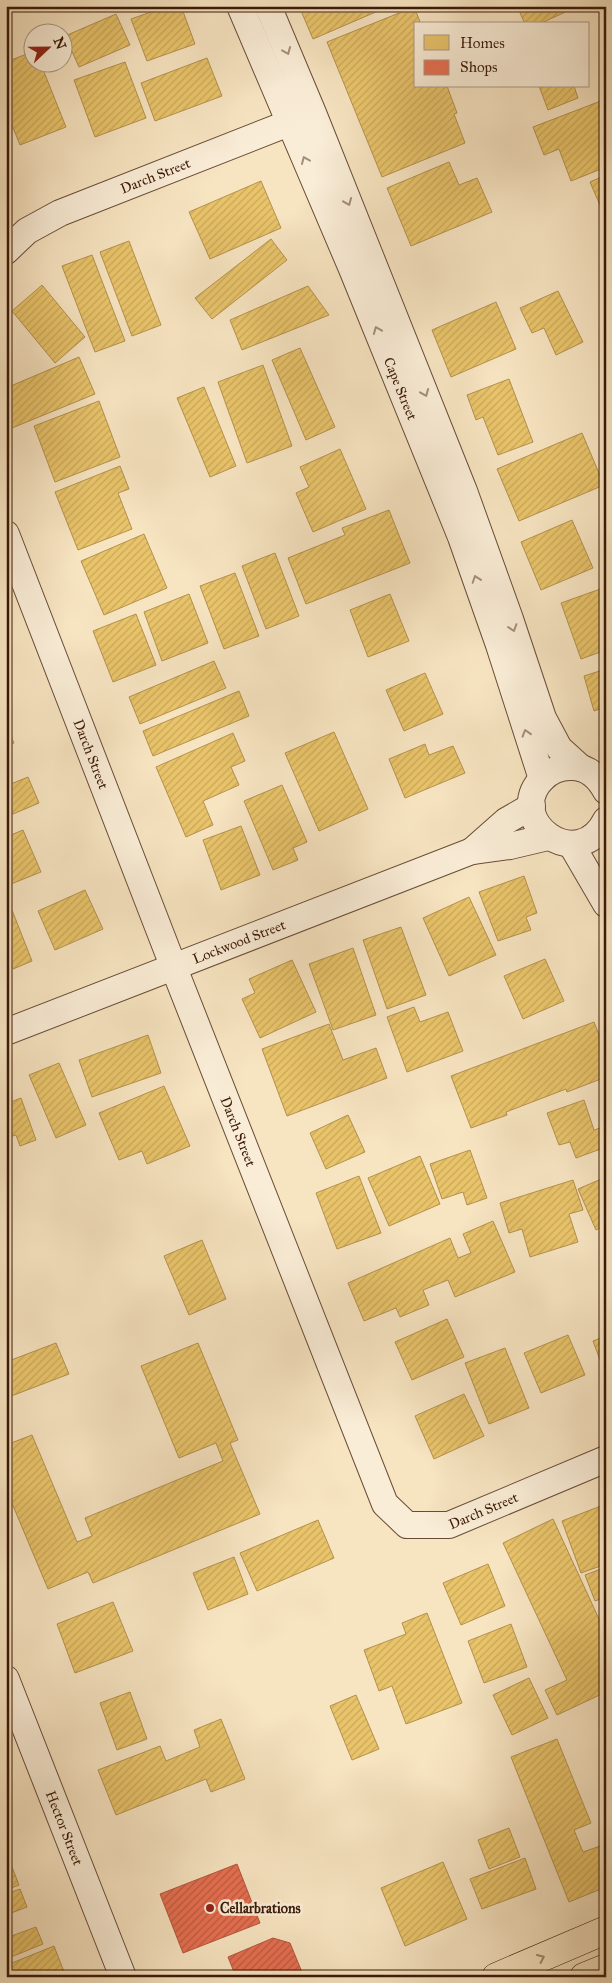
<svg xmlns="http://www.w3.org/2000/svg" width="612" height="1983" font-family="'IM FELL Great Primer',serif">
	<style>
		.homes { fill: url(#homes-hatch); stroke: #b4914c }
		.shops { fill: url(#shops-hatch); stroke: #b3553b }
		.lines { fill: none; stroke-linecap: round; stroke-linejoin: round }
		.minor-casing { stroke: #694c36; stroke-width: 28 }
		.major-casing { stroke: #3a1907; stroke-width: 29 }
		.minor { stroke: #faedd7; stroke-width: 26 }
		.major { stroke: #f7e4c1; stroke-width: 28 }
		.oneway { stroke: #a48e79 }
		.oneway2 { stroke: #a2896d }
		.poi-dot { fill: #8f2418; stroke: #faedd7; stroke-width: 2 }
		.labels { text-anchor: middle; dominant-baseline: central; stroke-width: 5; stroke-linejoin: round; paint-order: stroke }
		.street-label { font-size: 14px; fill: #3a1907; stroke: #faedd7 }
		.poi-label { font-size: 14px; font-weight: bold; fill: #3a1907; stroke: #faedd7; text-anchor: start }
	</style>
	<defs>
		<pattern id="homes-hatch" width="6" height="6" patternUnits="userSpaceOnUse" patternTransform="scale(1.25)"><rect width="6" height="6" fill="#e9c46a"/><path d="M-1 1l2-2M0 6l6-6M5 7l2-2" fill="none" stroke="#c9a85a"/></pattern>
		<pattern id="shops-hatch" width="6" height="6" patternUnits="userSpaceOnUse" patternTransform="scale(1.25)"><rect width="6" height="6" fill="#e76f51"/><path d="M-1 1l2-2M0 6l6-6M5 7l2-2" fill="none" stroke="#bc5a41"/></pattern>
	</defs>
	<rect width="100%" height="100%" fill="#f7e4c1"/>
	<filter id="stains"><feTurbulence type="fractalNoise" baseFrequency=".004" numOctaves="4"/><feColorMatrix values="0 0 0 0 .2 0 0 0 0 .09 0 0 0 0 .02 0 0 0 .5 -.17"/></filter>
	<radialGradient id="worn" r=".72"><stop offset=".6" stop-color="#630" stop-opacity="0"/><stop offset="1" stop-color="#630" stop-opacity=".3"/></radialGradient>
	<!-- homes -->
	<path class="homes" d="M149 6H181L195 44 147 61 131 19 151 12Z
		M299 6H384L385 8 313 39Z
		M497 6H512L500 12Z
		M517 6H571L572 9 539 24H525Z
		M414 7 421 24H416V86H447L457 113 454 114 465 143 382 177 327 42Z
		M116 14 130 45 79 67 65 36Z
		M32 52V62H40L66 127 20 145 6 110V62Z
		M207 58 222 96 155 121 141 83Z
		M125 62 146 118 95 137 74 80Z
		M539 86H574L578 98 548 110Z
		M606 99V167L571 181 559 149 544 155 533 127Z
		M449 162 459 185 477 178 492 212 411 246 387 188Z
		M606 175V219L590 182Z
		M261 181 281 228 210 259 189 212Z
		M271 239 287 260 212 319 195 298Z
		M129 241 161 325 132 336 100 252Z
		M92 255 125 341 95 352 62 266Z
		M42 285 85 337 55 363 12 311Z
		M308 286 329 315 242 350 230 320Z
		M558 291 583 342 556 355 544 328 532 333 520 308Z
		M496 302 516 349 451 377 432 330Z
		M300 348 335 427 306 440 272 360Z
		M79 357 95 394 12 428 6 414V388Z
		M263 365 292 446 247 463 218 382Z
		M509 379 533 442 498 455 483 417 476 420 467 395Z
		M204 387 236 466 210 477 177 398Z
		M99 401 120 457 55 482 34 426Z
		M582 433 604 485 519 521 497 469Z
		M340 449 366 509 313 532 296 493 309 487 300 467Z
		M120 466 129 489 118 493 132 529 78 550 55 492Z
		M389 510 410 563 306 604 288 558 345 535 342 528Z
		M572 520 593 568 541 590 521 542Z
		M144 534 167 588 104 615 81 561Z
		M275 553 299 616 266 629 242 566Z
		M235 573 259 636 224 649 200 586Z
		M606 587V650L581 659 561 603Z
		M189 594 208 643 162 661 144 612Z
		M390 594 409 641 368 657 350 610Z
		M136 614 156 665 113 682 93 631Z
		M214 661 226 688 140 724 129 697Z
		M606 669V707L594 711 584 676Z
		M425 673 443 714 404 731 386 690Z
		M239 691 249 716 153 756 143 731Z
		M6 725 14 743 6 746Z
		M334 732 368 809 319 831 285 753Z
		M233 733 245 761 231 767 239 785 203 801 213 825 186 837 156 767Z
		M425 744 429 755 453 746 465 773 405 798 389 759Z
		M28 777 39 803 6 817V786Z
		M282 785 307 842 293 848 298 860 273 870 244 801Z
		M241 826 260 875 221 890 203 840Z
		M23 830 41 872 6 886V837Z
		M524 876 537 913 526 917 531 930 498 941 479 892Z
		M85 890 103 929 55 950 38 911Z
		M469 897 496 955 449 976 423 918Z
		M12 910 32 961 13 969 6 951V913Z
		M401 927 426 995 387 1009 363 940Z
		M353 948 376 1015 333 1030 309 964Z
		M545 959 564 1001 523 1019 504 976Z
		M292 960 316 1012 260 1038 242 999 255 993 249 979Z
		M414 1007 420 1022 448 1012 463 1051 407 1072 387 1017Z
		M594 1022 606 1052V1077L567 1092 566 1089 506 1112 507 1115 471 1128 451 1076Z
		M329 1024 343 1060 376 1048 387 1078 287 1116 262 1049Z
		M148 1035 161 1073 92 1097 79 1060Z
		M59 1063 86 1125 56 1138 29 1075Z
		M164 1086 190 1146 147 1164 142 1151 119 1160 99 1113Z
		M21 1098 36 1140 20 1146 16 1135 6 1138V1104Z
		M584 1100 594 1130 606 1126V1147L576 1158 570 1142 559 1145 547 1113Z
		M348 1115 365 1152 326 1169 310 1133Z
		M470 1150 487 1198 467 1205 463 1192 442 1199 430 1164Z
		M420 1156 440 1204 389 1226 368 1178Z
		M359 1176 381 1233 337 1249 316 1193Z
		M606 1177V1225L596 1230 578 1189Z
		M573 1180 583 1210 569 1214 578 1242 530 1257 522 1229 509 1233 500 1203Z
		M493 1221 515 1272 455 1297 448 1280 423 1290 429 1305 400 1317 396 1308 364 1321 348 1283 450 1238 458 1258 471 1253 463 1234Z
		M202 1240 226 1299 189 1315 164 1256Z
		M606 1252V1266L600 1255Z
		M447 1319 464 1357 412 1380 395 1342Z
		M568 1335 585 1375 541 1393 524 1353Z
		M606 1336V1376L593 1341Z
		M56 1343 69 1374 6 1398V1362Z
		M198 1343 238 1440 230 1443 260 1514 93 1583 88 1572 48 1589 6 1489V1445L32 1435 77 1542 92 1536 85 1518 223 1461 216 1443 179 1458 141 1366Z
		M505 1348 529 1408 489 1424 465 1363Z
		M464 1394 484 1436 434 1459 415 1416Z
		M606 1504V1564L581 1573 562 1521Z
		M553 1519 605 1632 603 1633 606 1640V1692L557 1715 545 1690 567 1680 503 1543Z
		M318 1520 334 1558 257 1591 240 1553Z
		M234 1557 248 1594 208 1610 193 1573Z
		M488 1564 505 1606 461 1625 443 1583Z
		M606 1567V1597L595 1601 585 1575Z
		M113 1602 133 1651 75 1673 57 1624Z
		M427 1613 462 1703 406 1724 392 1686 379 1691 364 1650 406 1634 402 1623Z
		M511 1624 527 1667 484 1683 468 1641Z
		M529 1678 548 1718 512 1735 493 1695Z
		M130 1692 147 1739 117 1750 100 1703Z
		M356 1695 379 1749 352 1760 330 1706Z
		M221 1719 245 1779 211 1792 206 1779 116 1815 98 1770 160 1746 166 1761 200 1747 194 1730Z
		M557 1739 591 1823 574 1830 583 1852 600 1846 606 1861V1887L569 1902 511 1757Z
		M606 1810V1825L601 1812Z
		M509 1828 520 1857 489 1869 478 1840Z
		M525 1858 536 1889 482 1909 470 1879Z
		M443 1862 467 1919 405 1946 381 1888Z
		M12 1867 19 1885 6 1890V1869Z
		M20 1889 27 1907 6 1915V1894Z
		M36 1927 43 1944 6 1959V1938Z
		M54 1946 66 1977H12L7 1965Z"/>
	<!-- shops -->
	<path class="shops" d="M237 1864 260 1923 183 1953 160 1894Z
		M273 1938 290 1943 304 1977H236L228 1957Z"/>
	<g class="lines">
		<!-- minor casing -->
		<g class="minor-casing">
			<g id="minor">
				<path id="s1" d="M240 6 352 269 461 537 499 645 542 779"/>
				<path d="M268 6 313 113 464 491 510 619 543 718 559 748 581 768"/>
				<path id="s2" d="M6 251 27 231 60 213 307 116"/>
				<path id="s3" d="M6 534 174 968 385 1504 407 1525H449L606 1459"/>
				<path d="M606 791C598 776 587 766 570 767 559 767 549 772 542 779 503 820 578 876 606 820"/>
				<path d="M571 844 606 904"/>
				<path d="M472 851 506 821 532 806"/>
				<path id="s4" d="M6 1032 472 851 510 846 548 837"/>
				<path id="s5" d="M6 1679 123 1977"/>
			</g>
		</g>
		<!-- major casing -->
		<g class="major-casing">
			<path id="major" d="M496 1977 606 1930
				M584 1977 606 1968"/>
		</g>
		<!-- minor -->
		<use href="#minor" class="minor"/>
		<!-- major -->
		<use href="#major" class="major"/>
	</g>
	<!-- one-way arrows -->
	<defs><path id="oneway-chevron" d="M-2-3.5L2.5 0L-2 3.5" fill="none" stroke-width="1.6" stroke-linecap="round" stroke-linejoin="round" transform="scale(1.25)"/></defs>
	<g class="oneway">
		<use href="#oneway-chevron" transform="translate(287 51) rotate(67)"/>
		<use href="#oneway-chevron" transform="translate(305 160) rotate(-113)"/>
		<use href="#oneway-chevron" transform="translate(348 202) rotate(68)"/>
		<use href="#oneway-chevron" transform="translate(377 330) rotate(-112)"/>
		<use href="#oneway-chevron" transform="translate(425 393) rotate(68)"/>
		<use href="#oneway-chevron" transform="translate(476 579) rotate(-109)"/>
		<use href="#oneway-chevron" transform="translate(513 628) rotate(72)"/>
		<use href="#oneway-chevron" transform="translate(526 733) rotate(-107)"/>
	</g>
	<use class="oneway2" href="#oneway-chevron" transform="translate(541 1958) rotate(-24)"/>
	<!-- markers -->
	<circle class="poi-dot" cx="210" cy="1908" r="5"/>
	<g class="labels">
		<!-- street labels -->
		<g class="street-label">
			<text stroke="none"><textPath href="#s2" startOffset="169">Darch Street</textPath></text>
			<text stroke="none"><textPath href="#s1" startOffset="415">Cape Street</textPath></text>
			<text stroke="none"><textPath href="#s3" startOffset="236">Darch Street</textPath></text>
			<text stroke="none"><textPath href="#s4" startOffset="250">Lockwood Street</textPath></text>
			<text stroke="none"><textPath href="#s3" startOffset="641">Darch Street</textPath></text>
			<text stroke="none"><textPath href="#s3" startOffset="1151">Darch Street</textPath></text>
			<text stroke="none"><textPath href="#s5" startOffset="160">Hector Street</textPath></text>
		</g>
		<!-- poi labels -->
		<g class="poi-label">
			<text x="220" y="1908">Cellarbrations</text>
		</g>
	</g>
	<!-- margin -->
	<rect width="612" height="1983" fill="none" stroke="#f7e4c1" stroke-width="25"/>
	<rect x="8" y="8" width="597" height="1968" fill="none" stroke="#3a1907" stroke-width="2.5"/>
	<rect x="12" y="12" width="587" height="1958" fill="none" stroke="#3a1907"/>
	<!-- legend -->
	<rect x="414" y="22" width="175" height="65" fill="#faedd7" stroke="#ad9884"/>
	<rect x="424" y="35" width="25" height="15" fill="#e9c46a" stroke="#ad9884"/>
	<text x="460" y="48" font-size="15" fill="#3a1907">Homes</text>
	<rect x="424" y="60" width="25" height="15" fill="#e76f51" stroke="#ad9884"/>
	<text x="460" y="72" font-size="15" fill="#3a1907">Shops</text>
	<!-- north arrow -->
	<g transform="translate(48 48) rotate(68)"><circle r="24" fill="#faedd7" stroke="#ad9884"/>
	<path d="M0-4L9 19L0 12L-9 19Z" fill="#8f2418"/>
	<text y="-8" font-size="14" font-weight="bold" text-anchor="middle" fill="#3a1907">N</text>
	</g>
	<rect width="100%" height="100%" filter="url(#stains)"/>
	<rect width="100%" height="100%" fill="url(#worn)"/>
</svg>
